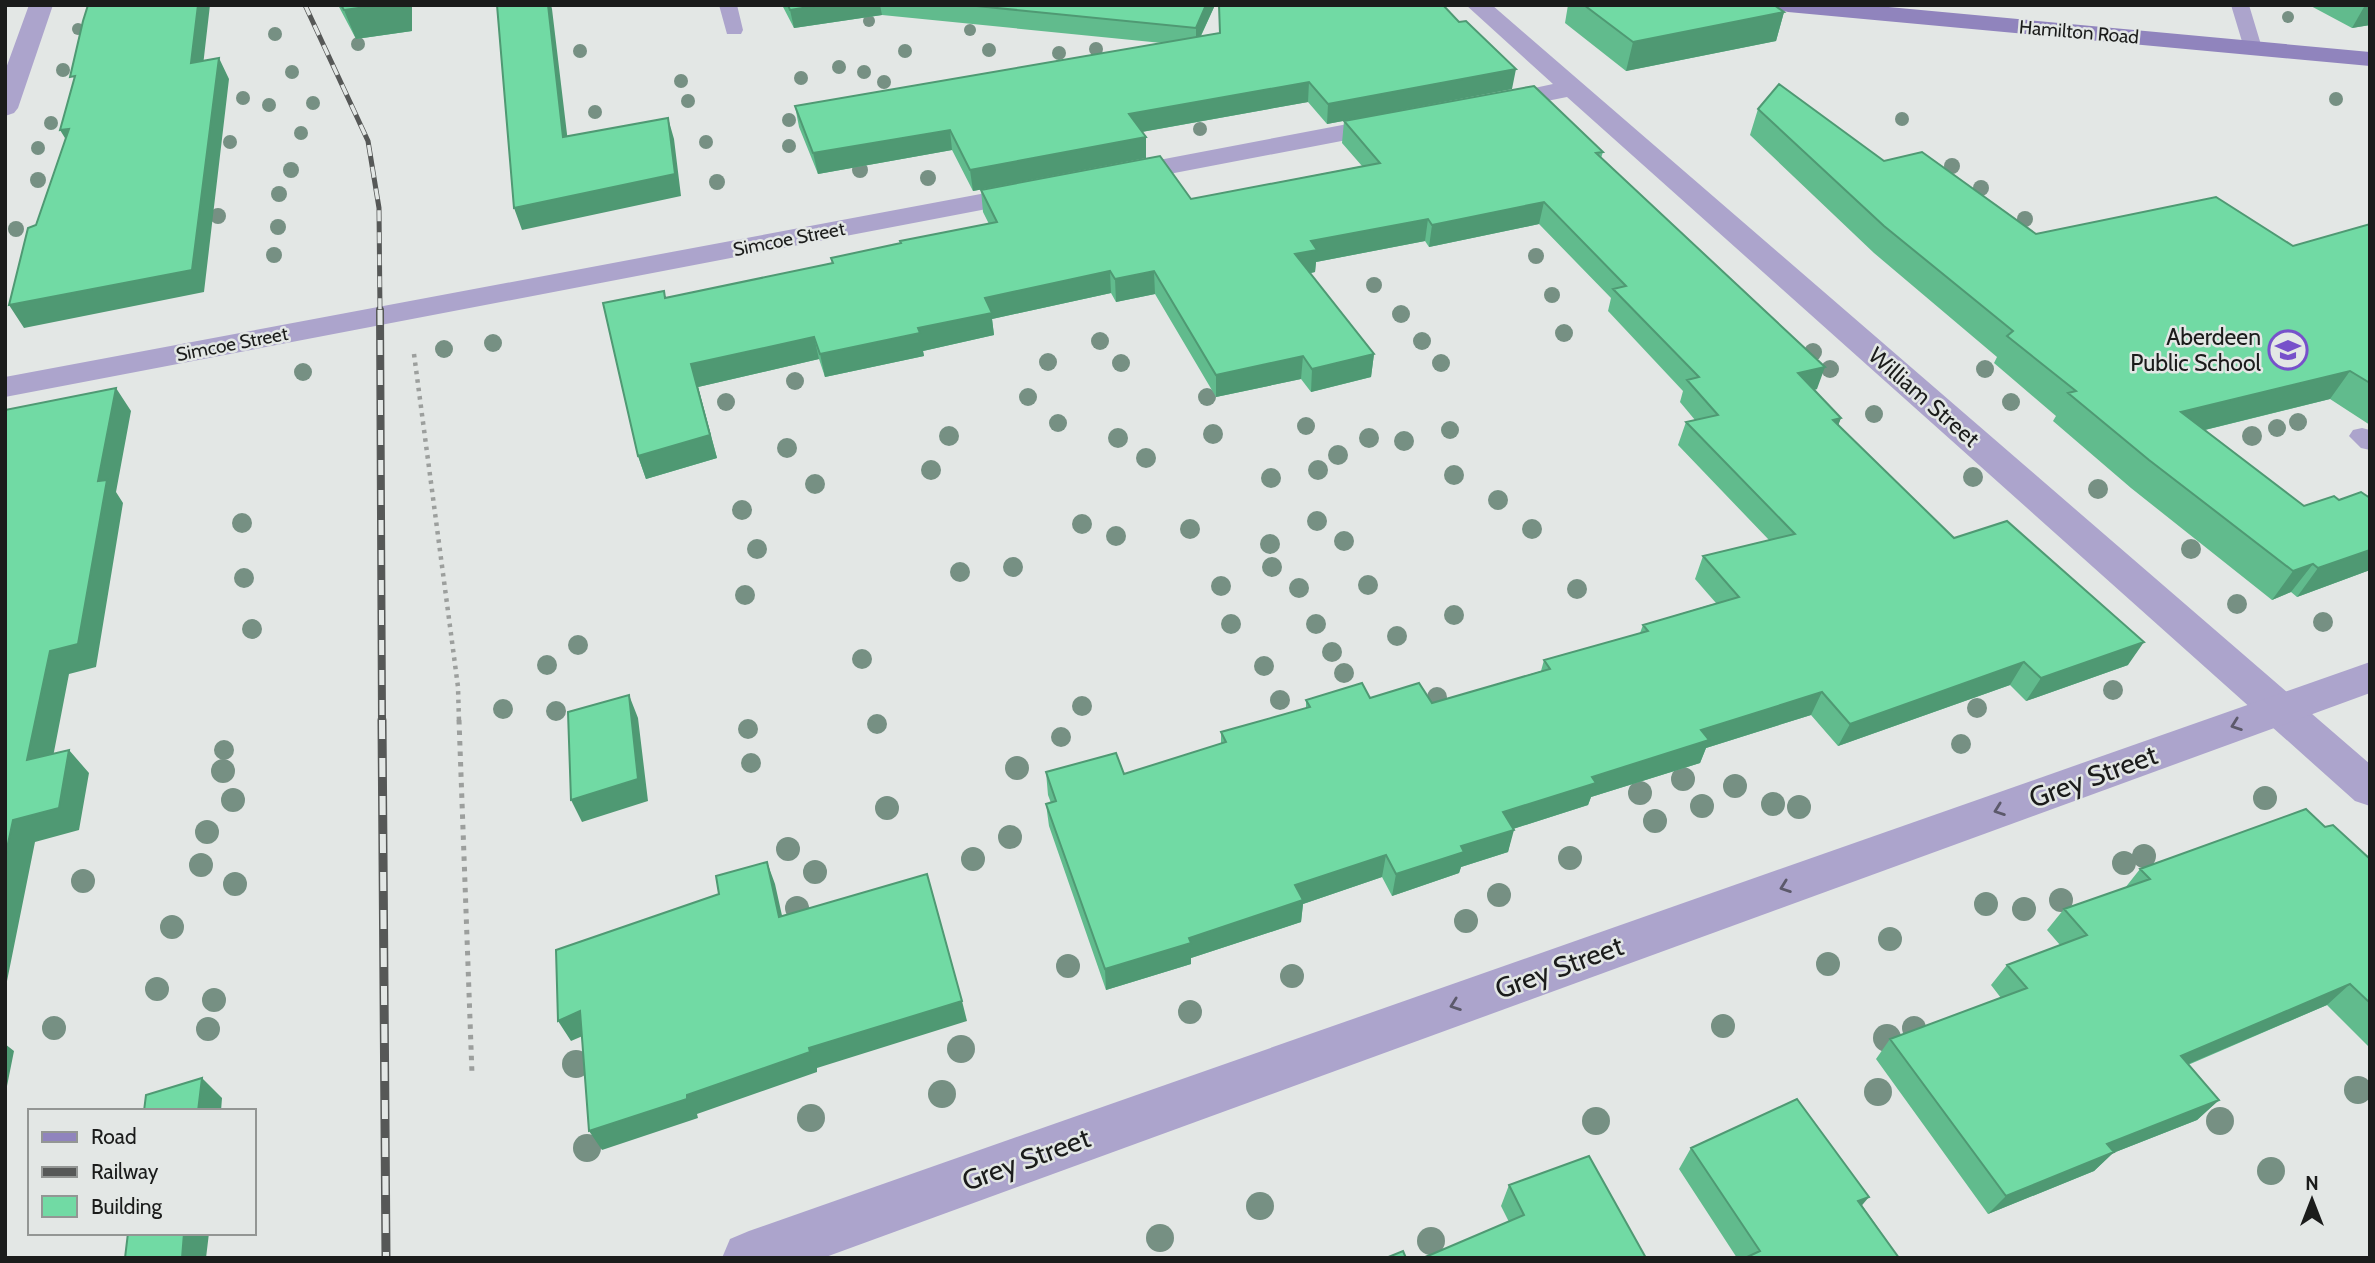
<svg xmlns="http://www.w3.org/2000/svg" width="2375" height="1263" font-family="Cabin,sans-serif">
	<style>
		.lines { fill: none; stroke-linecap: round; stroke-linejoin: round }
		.path-far1 { stroke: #9c9f9d; stroke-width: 4.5; stroke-dasharray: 3.5 5; stroke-linecap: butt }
		.path { stroke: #9c9f9d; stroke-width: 5; stroke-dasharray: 4.5 6; stroke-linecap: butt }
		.service { fill: #aca4cc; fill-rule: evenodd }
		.minor { fill: #aca4cc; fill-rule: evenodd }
		.tertiary { fill: #aca4cc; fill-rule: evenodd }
		.secondary { fill: #9084bd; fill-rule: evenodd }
		.rail-far2-casing { stroke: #565857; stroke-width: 5 }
		.rail-far1-casing { stroke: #565857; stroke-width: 8 }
		.rail-casing { stroke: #565857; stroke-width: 9 }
		.rail-far2 { stroke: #e3e7e5; stroke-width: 3.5; stroke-dasharray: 11; stroke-linecap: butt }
		.rail-far1 { stroke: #e3e7e5; stroke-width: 5; stroke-dasharray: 15; stroke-linecap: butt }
		.rail { stroke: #e3e7e5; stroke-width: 6; stroke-dasharray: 19; stroke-linecap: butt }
		.tree { fill: #769083 }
		.wall { fill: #61bb8d }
		.shaded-wall { fill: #4f9973 }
		.building { fill: #71daa4; stroke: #4f9973; stroke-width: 2 }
		.oneway { stroke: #5c596b }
		.labels { text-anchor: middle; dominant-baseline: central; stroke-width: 5; stroke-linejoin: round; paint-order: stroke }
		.far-street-label { font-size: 19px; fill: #1b1c1b; stroke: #e3e7e5 }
		.poi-label { font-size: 23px; fill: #1b1c1b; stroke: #e3e7e5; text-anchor: end }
		.street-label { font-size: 23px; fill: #1b1c1b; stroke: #e3e7e5 }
		.near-street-label { font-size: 28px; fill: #1b1c1b; stroke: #e3e7e5 }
	</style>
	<rect width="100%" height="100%" fill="#e3e7e5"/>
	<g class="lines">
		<!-- path-far1 -->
		<path class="path-far1" d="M414 354 458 687 459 722"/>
		<!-- path -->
		<path class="path" d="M459 720 472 1074"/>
		<!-- service -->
		<path class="service" d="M719 5H737L743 30 741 34H727Z
			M2231 5H2249L2262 48 2260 52H2246L2244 48Z
			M2362 428 2370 430V450L2361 448 2349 436 2353 430Z"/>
		<!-- minor -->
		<path class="minor" d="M29 5H53L18 108 14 113 5 116V71Z
			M1466 5H1492L2370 764V806L2355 801 1567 97 1492 112 1483 109 1479 104 1483 99 1553 84Z
			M1395 115 1404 117 1408 123 1404 129 1117 184 1107 182 1103 176 1107 170 1117 168Z
			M1034 184 1044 186 1048 192 1044 198 5 397V377Z"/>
		<!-- tertiary -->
		<path class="tertiary" d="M2370 662V693L823 1258H722L730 1239 749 1231Z"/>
		<!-- secondary -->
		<path class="secondary" d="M1776 5H1867L2370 52V66L1788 12 1780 10Z"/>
		<!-- rail-far2 casing -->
		<g class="rail-far2-casing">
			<path id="rail-far2" d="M305 5 368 141 379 208 380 312"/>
		</g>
		<!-- rail-far1 casing -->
		<g class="rail-far1-casing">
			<path id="rail-far1" d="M380 310 382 722"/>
		</g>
		<!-- rail casing -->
		<g class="rail-casing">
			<path id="rail" d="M382 720 386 1258"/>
		</g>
		<!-- rail-far2 -->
		<use href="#rail-far2" class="rail-far2"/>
		<!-- rail-far1 -->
		<use href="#rail-far1" class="rail-far1"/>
		<!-- rail -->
		<use href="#rail" class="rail"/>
	</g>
	<!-- trees -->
	<g class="tree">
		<circle cx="2288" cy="17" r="6"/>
		<circle cx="869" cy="21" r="6"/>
		<circle cx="78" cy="29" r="6"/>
		<circle cx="970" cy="30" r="6"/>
		<circle cx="275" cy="34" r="7"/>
		<circle cx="358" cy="44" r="7"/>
		<circle cx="1096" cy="49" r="7"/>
		<circle cx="989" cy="50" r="7"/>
		<circle cx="580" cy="51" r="7"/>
		<circle cx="905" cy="51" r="7"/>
		<circle cx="1059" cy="53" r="7"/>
		<circle cx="839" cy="67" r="7"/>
		<circle cx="63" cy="70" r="7"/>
		<circle cx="292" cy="72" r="7"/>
		<circle cx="864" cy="72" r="7"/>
		<circle cx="801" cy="78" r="7"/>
		<circle cx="681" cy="81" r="7"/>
		<circle cx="884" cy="82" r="7"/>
		<circle cx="243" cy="98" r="7"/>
		<circle cx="2336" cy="99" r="7"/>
		<circle cx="688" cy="101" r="7"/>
		<circle cx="313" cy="103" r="7"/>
		<circle cx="269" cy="105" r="7"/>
		<circle cx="595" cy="112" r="7"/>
		<circle cx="1902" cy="119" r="7"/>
		<circle cx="789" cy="120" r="7"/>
		<circle cx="51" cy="123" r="7"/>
		<circle cx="1200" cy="129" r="7"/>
		<circle cx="301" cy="133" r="7"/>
		<circle cx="230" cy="142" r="7"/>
		<circle cx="706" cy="142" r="7"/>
		<circle cx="789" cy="146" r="7"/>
		<circle cx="38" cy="148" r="7"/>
		<circle cx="1952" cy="166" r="8"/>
		<circle cx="291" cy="170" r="8"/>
		<circle cx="860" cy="170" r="8"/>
		<circle cx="928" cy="178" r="8"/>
		<circle cx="38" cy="180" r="8"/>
		<circle cx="717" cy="182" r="8"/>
		<circle cx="1981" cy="188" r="8"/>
		<circle cx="279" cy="194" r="8"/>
		<circle cx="218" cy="216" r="8"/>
		<circle cx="2025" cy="219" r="8"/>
		<circle cx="278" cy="227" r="8"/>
		<circle cx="16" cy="229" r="8"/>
		<circle cx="274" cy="255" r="8"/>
		<circle cx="1536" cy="256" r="8"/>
		<circle cx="1374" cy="285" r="8"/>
		<circle cx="1552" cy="295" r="8"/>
		<circle cx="1401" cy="314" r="9"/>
		<circle cx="1564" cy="333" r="9"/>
		<circle cx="1100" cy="341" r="9"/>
		<circle cx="1422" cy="341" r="9"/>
		<circle cx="493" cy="343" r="9"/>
		<circle cx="444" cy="349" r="9"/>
		<circle cx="1813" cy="352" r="9"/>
		<circle cx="1048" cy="362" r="9"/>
		<circle cx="1121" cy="363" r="9"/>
		<circle cx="1441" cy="363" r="9"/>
		<circle cx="1830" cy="369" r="9"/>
		<circle cx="1985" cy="369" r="9"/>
		<circle cx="303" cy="372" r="9"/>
		<circle cx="795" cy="381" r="9"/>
		<circle cx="1028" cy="397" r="9"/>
		<circle cx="1207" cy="397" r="9"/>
		<circle cx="726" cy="402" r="9"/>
		<circle cx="2011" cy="402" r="9"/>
		<circle cx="1874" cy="414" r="9"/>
		<circle cx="2298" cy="422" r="9"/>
		<circle cx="1058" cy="423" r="9"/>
		<circle cx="1306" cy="426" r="9"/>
		<circle cx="2277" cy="428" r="9"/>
		<circle cx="1450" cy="430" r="9"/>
		<circle cx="1213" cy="434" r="10"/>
		<circle cx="949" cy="436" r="10"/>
		<circle cx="2252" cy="436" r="10"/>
		<circle cx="1118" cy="438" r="10"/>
		<circle cx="1369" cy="438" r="10"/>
		<circle cx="1404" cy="441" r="10"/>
		<circle cx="787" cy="448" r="10"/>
		<circle cx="1338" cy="455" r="10"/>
		<circle cx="1146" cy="458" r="10"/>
		<circle cx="931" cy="470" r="10"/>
		<circle cx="1318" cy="470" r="10"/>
		<circle cx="1454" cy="475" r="10"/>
		<circle cx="1973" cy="477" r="10"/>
		<circle cx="1271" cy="478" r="10"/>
		<circle cx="815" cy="484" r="10"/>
		<circle cx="2098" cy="489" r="10"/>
		<circle cx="1498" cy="500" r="10"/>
		<circle cx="742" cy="510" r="10"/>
		<circle cx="1317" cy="521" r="10"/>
		<circle cx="242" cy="523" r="10"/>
		<circle cx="1082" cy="524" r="10"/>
		<circle cx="1190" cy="529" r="10"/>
		<circle cx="1532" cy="529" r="10"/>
		<circle cx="1116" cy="536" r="10"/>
		<circle cx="1344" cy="541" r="10"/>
		<circle cx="1270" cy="544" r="10"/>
		<circle cx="757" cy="549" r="10"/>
		<circle cx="2191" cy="549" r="10"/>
		<circle cx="1013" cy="567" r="10"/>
		<circle cx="1272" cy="567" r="10"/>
		<circle cx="960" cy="572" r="10"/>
		<circle cx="244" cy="578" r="10"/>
		<circle cx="1368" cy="585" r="10"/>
		<circle cx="1221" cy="586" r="10"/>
		<circle cx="1299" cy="588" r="10"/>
		<circle cx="1577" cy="589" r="10"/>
		<circle cx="745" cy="595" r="10"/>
		<circle cx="2237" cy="604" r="10"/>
		<circle cx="1454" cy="615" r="10"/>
		<circle cx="2323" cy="622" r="10"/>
		<circle cx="1231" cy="624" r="10"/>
		<circle cx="1316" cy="624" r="10"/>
		<circle cx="252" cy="629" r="10"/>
		<circle cx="1397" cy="636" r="10"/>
		<circle cx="578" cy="645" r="10"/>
		<circle cx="1332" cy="652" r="10"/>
		<circle cx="862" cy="659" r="10"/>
		<circle cx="547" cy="665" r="10"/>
		<circle cx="1264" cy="666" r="10"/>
		<circle cx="1344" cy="673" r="10"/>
		<circle cx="2113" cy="690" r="10"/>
		<circle cx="1437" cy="697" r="10"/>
		<circle cx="1280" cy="700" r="10"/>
		<circle cx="1082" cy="706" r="10"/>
		<circle cx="1977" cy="708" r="10"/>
		<circle cx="503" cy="709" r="10"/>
		<circle cx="556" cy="711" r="10"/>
		<circle cx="877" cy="724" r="10"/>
		<circle cx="748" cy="729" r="10"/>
		<circle cx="1061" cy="737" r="10"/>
		<circle cx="1961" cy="744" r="10"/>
		<circle cx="224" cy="750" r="10"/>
		<circle cx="751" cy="763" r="10"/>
		<circle cx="1017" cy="768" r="12"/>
		<circle cx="223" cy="771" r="12"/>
		<circle cx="1683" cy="779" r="12"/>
		<circle cx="1735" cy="786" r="12"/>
		<circle cx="1640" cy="793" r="12"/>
		<circle cx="2265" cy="798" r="12"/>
		<circle cx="233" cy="800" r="12"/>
		<circle cx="1773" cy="804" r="12"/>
		<circle cx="1702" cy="806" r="12"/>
		<circle cx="1799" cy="807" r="12"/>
		<circle cx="887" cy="808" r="12"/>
		<circle cx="1655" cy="821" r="12"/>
		<circle cx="207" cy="832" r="12"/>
		<circle cx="1010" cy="837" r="12"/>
		<circle cx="788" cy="849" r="12"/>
		<circle cx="2144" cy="856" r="12"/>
		<circle cx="1570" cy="858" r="12"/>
		<circle cx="973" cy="859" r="12"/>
		<circle cx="2124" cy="863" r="12"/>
		<circle cx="201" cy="865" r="12"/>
		<circle cx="815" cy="872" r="12"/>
		<circle cx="83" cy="881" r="12"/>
		<circle cx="235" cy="884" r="12"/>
		<circle cx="1499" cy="895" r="12"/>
		<circle cx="2061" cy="900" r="12"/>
		<circle cx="1986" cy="904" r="12"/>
		<circle cx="797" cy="908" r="12"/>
		<circle cx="2024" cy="909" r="12"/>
		<circle cx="1466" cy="921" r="12"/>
		<circle cx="172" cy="927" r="12"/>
		<circle cx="1890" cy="939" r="12"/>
		<circle cx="1828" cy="964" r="12"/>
		<circle cx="1068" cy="966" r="12"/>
		<circle cx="1292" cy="976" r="12"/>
		<circle cx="157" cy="989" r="12"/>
		<circle cx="214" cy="1000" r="12"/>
		<circle cx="1190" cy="1012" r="12"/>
		<circle cx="1723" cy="1026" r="12"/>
		<circle cx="54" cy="1028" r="12"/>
		<circle cx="1914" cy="1028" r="12"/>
		<circle cx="208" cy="1029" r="12"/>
		<circle cx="1887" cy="1038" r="14"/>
		<circle cx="961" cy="1049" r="14"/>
		<circle cx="576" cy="1064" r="14"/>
		<circle cx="2358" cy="1090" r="14"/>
		<circle cx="1878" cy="1092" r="14"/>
		<circle cx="942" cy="1094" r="14"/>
		<circle cx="811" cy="1118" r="14"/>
		<circle cx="1596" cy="1121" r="14"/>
		<circle cx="2220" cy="1121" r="14"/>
		<circle cx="587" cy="1148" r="14"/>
		<circle cx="2271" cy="1171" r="14"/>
		<circle cx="1260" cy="1206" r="14"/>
		<circle cx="1160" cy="1238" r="14"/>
		<circle cx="1431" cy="1241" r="14"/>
	</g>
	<!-- wall -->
	<path class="wall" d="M338 5H412V31L356 39Z
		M782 5H1215L1201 36 1219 33V5H1443L1512 89 1327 124 1308 102 1142 132 1146 137V158L973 191 952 150 818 174 799 127 795 106 1162 43 882 15 794 28Z
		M1568 5H1774L1784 12 1776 41 1626 71 1565 23Z
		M2309 5H2370V25L2352 28Z
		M1758 109 1884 161 2036 234 2293 246 2370 224V425L2330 399 2205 430 2304 506 2339 500 2370 498V570L2297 597 2291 592 2272 600 2131 488 2053 421 2056 416 1994 363 1997 357 1874 253 1750 135Z
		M1344 121 1603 152 1601 158 1817 389 1814 390 1841 418 1838 425 1954 538 2128 665 2026 701 2010 685 1838 746 1811 715 1706 748 1700 763 1591 797 1588 805 1513 829 1508 852 1461 867 1459 873 1392 896 1382 877 1303 904 1301 922 1191 958V964L1106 990 1049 826 1046 804 1051 803 1048 795 1046 772 1124 774 1221 744V732L1306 708V700L1370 698 1432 703 1541 671 1544 660 1640 633 1643 625 1716 603 1695 579 1703 556 1769 540 1678 445 1686 422 1695 420 1680 402 1683 391 1608 311 1611 298 1539 224 1429 247 1425 241 1316 262 1315 272 1310 273 1374 354 1371 377 1311 392 1301 379 1216 397 1155 294 1116 302 1111 293 992 319 994 335 923 351 924 356 825 377 819 359 698 387 717 458 646 479 638 456 666 298 832 263 831 258 989 224 983 212 981 190 1191 199 1362 166 1342 143Z
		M2325 827 2370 859V1048L2327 1005 2188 1065 2219 1100 2197 1120 2113 1153 2094 1171 1988 1214 1876 1059 1890 1039 2001 998 1991 985 2007 965 2060 945 2047 930 2064 909 2125 888 2140 869Z
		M1691 1148 1862 1205 1899 1258H1737L1679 1169Z
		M1509 1185 1646 1258 1509 1222 1501 1206Z"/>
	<!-- shaded-wall -->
	<path class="shaded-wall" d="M198 5H210L201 83 191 63Z
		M380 5H412V31L356 39 344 10Z
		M548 5H551L552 9 570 159 563 137Z
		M821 5H880L882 15 794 28 790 10Z
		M1206 5H1215L1196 46V28Z
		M2370 6V25L2352 28 2364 7Z
		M1784 12 1776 41 1626 71 1633 42Z
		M219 58 229 79 204 292 24 328 9 305Z
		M1516 69 1512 89 1327 124 1328 104Z
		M1309 82 1308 102 1130 134 1129 114Z
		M668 118 674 139 681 196 522 230 514 208Z
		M69 129 73 151 60 130Z
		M950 130 952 150 818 174 813 153Z
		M1146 137V158L973 191 970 170Z
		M1544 202 1539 224 1429 247 1432 225Z
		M1428 219 1425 241 1316 262 1315 272 1294 277 1295 254 1311 241Z
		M1110 271 1111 293 992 319 994 335 923 351 924 356 825 377 820 354 918 328 985 298Z
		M1154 271 1155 294 1116 302 1115 279Z
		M814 337 819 359 698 387 717 458 646 479 638 456 691 364Z
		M1374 354 1371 377 1311 392 1312 369Z
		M1303 356 1301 379 1216 397V375Z
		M1825 367 1817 389 1789 396 1798 373Z
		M2350 371 2330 399 2164 440 2181 412Z
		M116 388 131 411 116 492 123 503 96 667 69 674 48 783 27 760 50 651 98 481Z
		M1841 418 1832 441 1833 420Z
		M2370 550V570L2297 597 2318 568Z
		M2313 564 2291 592 2272 600 2293 571Z
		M2144 642 2128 665 2026 701 2041 678Z
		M2024 662 2010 685 1838 746 1850 724Z
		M1822 692 1811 715 1706 748 1700 763 1591 797 1588 805 1497 834 1503 812 1592 777 1701 730Z
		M629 695 638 718 648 801 582 822 571 800Z
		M69 750 89 773 79 830 35 842 5 991V858L13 820Z
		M1514 830 1508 852 1461 867 1459 873 1392 896 1396 874 1461 846Z
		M1386 855 1382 877 1303 904 1301 922 1191 958V964L1106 990 1105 969 1295 885Z
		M767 862 775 884 787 938 779 917Z
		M2350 984 2327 1005 2160 1076 2181 1056Z
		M962 1001 967 1021 817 1068V1072L697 1114 698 1118 602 1150 589 1131 809 1048Z
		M580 1011 592 1032 571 1041 558 1021Z
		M5 1044 14 1051 5 1096Z
		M202 1078 222 1098 221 1111H198Z
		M2219 1100 2197 1120 2113 1153 2094 1171 1988 1214 2006 1196 2107 1144Z
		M1869 1197 1852 1217 1858 1201Z
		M184 1233H209L206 1258H182Z"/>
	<!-- building -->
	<path class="building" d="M88 5H198L191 63 219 58 192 270 9 305 28 228 36 225 69 129 60 130 75 76 70 77 83 21Z
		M341 5H380L344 10Z
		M497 5H548L563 137 668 118 675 174 514 208Z
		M788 5H821L790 10Z
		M967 5H1206L1196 28Z
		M1219 5H1443L1459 22 1466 21 1516 69 1328 104 1309 82 1129 114 1146 137 970 170 950 130 813 153 795 106 1220 33Z
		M1584 5H1774L1784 12 1633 42Z
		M1779 84 1884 161 1922 152 2036 234 2216 197 2293 246 2370 224V383L2350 371 2181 412 2304 506 2334 496 2339 500 2361 492 2370 498V550L2318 568 2313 564 2293 571 2149 460 2068 393 2076 391 2007 336 2013 331 1884 226 1758 109Z
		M1534 86 1603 152 1596 153 1825 367 1798 373 1841 418 1833 420 1954 538 2007 521 2144 642 2041 678 2024 662 1850 724 1822 692 1701 730 1709 740 1592 777 1596 783 1503 812 1514 830 1461 846 1464 852 1396 874 1386 855 1295 885 1303 900 1189 938 1191 943 1105 969 1046 804 1056 801 1046 772 1116 753 1124 774 1226 742 1221 732 1310 707 1306 700 1362 683 1370 698 1419 683 1432 703 1550 669 1544 660 1648 631 1643 625 1739 597 1703 556 1795 534 1686 422 1718 415 1687 380 1699 377 1613 289 1626 286 1544 202 1432 225 1428 219 1311 241 1317 250 1295 254 1374 354 1312 369 1303 356 1216 375 1154 271 1115 279 1110 271 985 298 992 313 918 328 920 333 820 354 814 337 691 364 710 435 638 456 603 303 664 291 665 298 833 263 831 258 901 243 900 241 997 222 981 190 1160 156 1191 199 1380 163 1344 121Z
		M116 388 98 481 107 480 78 644 50 651 27 760 69 750 59 808 13 820 5 858V410Z
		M629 695 638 779 571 800 568 712Z
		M2306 809 2325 827 2333 825 2370 859V1003L2350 984 2181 1056 2219 1100 2107 1144 2114 1152 2006 1196 1890 1039 2027 988 2007 965 2087 935 2064 909 2150 879 2140 869Z
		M767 862 779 917 927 874 962 1001 809 1048 810 1052 687 1095V1099L589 1131 580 1011 558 1021 556 950 719 894 716 876Z
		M202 1078 198 1111H144L146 1095Z
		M1797 1099 1869 1197 1858 1201 1899 1258H1745L1760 1251 1691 1148Z
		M1589 1156 1646 1258H1423L1524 1215 1509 1185Z
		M128 1233H184L182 1258H125Z
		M1403 1251 1406 1258H1386Z"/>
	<!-- one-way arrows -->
	<defs><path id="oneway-chevron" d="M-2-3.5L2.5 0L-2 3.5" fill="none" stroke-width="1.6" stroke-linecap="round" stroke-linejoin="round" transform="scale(1.75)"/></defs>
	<g class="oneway">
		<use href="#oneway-chevron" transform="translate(2236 725) rotate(160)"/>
		<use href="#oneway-chevron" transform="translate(1999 810) rotate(160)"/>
		<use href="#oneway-chevron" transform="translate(1785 887) rotate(160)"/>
		<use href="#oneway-chevron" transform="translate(1455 1005) rotate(160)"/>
	</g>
	<!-- icons -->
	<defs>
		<g id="school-ring" transform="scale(2.0125)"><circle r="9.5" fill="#e3e7e5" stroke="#7751ca" stroke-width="1.5"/><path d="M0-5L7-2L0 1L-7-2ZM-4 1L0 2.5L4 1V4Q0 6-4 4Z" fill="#7751ca"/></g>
	</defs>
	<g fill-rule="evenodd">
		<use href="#school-ring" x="2288" y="350"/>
	</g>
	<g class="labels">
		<!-- far-street labels -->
		<g class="far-street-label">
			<text transform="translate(2079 32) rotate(5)">Hamilton Road</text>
			<text transform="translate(789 239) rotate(-11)">Simcoe Street</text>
			<text transform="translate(232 344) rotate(-11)">Simcoe Street</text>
		</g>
		<!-- poi labels -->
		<g class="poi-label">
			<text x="2261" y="337">Aberdeen<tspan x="2261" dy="26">Public School</tspan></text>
		</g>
		<!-- street labels -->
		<g class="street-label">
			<text transform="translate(1924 397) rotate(41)">William Street</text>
		</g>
		<!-- near-street labels -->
		<g class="near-street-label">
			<text transform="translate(2093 776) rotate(-20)">Grey Street</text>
			<text transform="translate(1559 967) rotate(-20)">Grey Street</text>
			<text transform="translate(1026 1159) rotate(-20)">Grey Street</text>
		</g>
	</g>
	<!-- border -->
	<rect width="2375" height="1263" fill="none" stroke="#1b1c1b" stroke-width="14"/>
	<!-- legend -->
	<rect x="28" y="1109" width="228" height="126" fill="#e3e7e5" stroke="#939694" stroke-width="2"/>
	<rect x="42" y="1132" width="35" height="10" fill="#9084bd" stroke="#939694" stroke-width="2"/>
	<text x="91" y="1144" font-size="21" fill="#1b1c1b">Road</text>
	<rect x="42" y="1167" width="35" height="10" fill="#565857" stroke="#939694" stroke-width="2"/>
	<text x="91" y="1179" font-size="21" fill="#1b1c1b">Railway</text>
	<rect x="42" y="1196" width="35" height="21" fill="#71daa4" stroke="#939694" stroke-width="2"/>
	<text x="91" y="1214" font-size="21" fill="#1b1c1b">Building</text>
	<!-- north arrow -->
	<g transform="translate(2312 1200)" stroke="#e3e7e5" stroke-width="5" paint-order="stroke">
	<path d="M0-5L12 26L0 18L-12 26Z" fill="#1b1c1b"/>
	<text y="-10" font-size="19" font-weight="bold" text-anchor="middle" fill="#1b1c1b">N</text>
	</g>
</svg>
